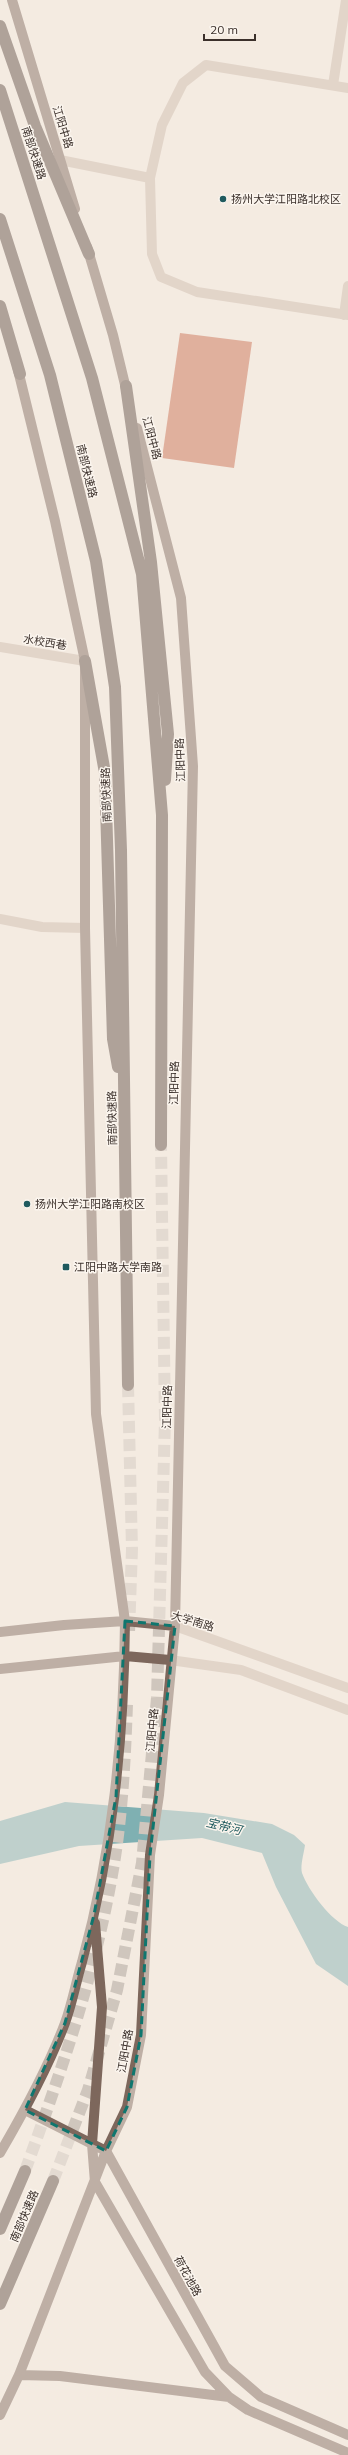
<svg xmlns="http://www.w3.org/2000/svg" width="348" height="2455" font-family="Mulish,'Noto Sans SC',sans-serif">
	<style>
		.water { fill: #7fb0b2 }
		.building { fill: #c8694b }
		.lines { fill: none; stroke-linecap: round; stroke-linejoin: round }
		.highway-tunnel { stroke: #cfc6bd; stroke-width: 12; stroke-dasharray: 12 6; stroke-linecap: butt }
		.minor { stroke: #cdbbac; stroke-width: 10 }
		.major { stroke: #7d675c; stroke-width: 10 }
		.highway { stroke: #5c4a42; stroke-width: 12 }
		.marked { fill: none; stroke: #0f766e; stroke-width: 3; stroke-dasharray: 8 5; stroke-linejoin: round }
		.poi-dot { fill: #1f5a5e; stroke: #fbf5ee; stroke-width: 1.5 }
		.labels { text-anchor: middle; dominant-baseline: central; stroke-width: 3; stroke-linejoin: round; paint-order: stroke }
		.street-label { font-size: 11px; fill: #3b302b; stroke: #fbf5ee }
		.poi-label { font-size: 11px; fill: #3b302b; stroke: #fbf5ee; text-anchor: start }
		.water-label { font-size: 12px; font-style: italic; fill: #1f5a5e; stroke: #fbf5ee }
	</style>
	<rect width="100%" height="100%" fill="#f4ebe1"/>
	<!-- water -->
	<path class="water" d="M65 1802 204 1813 272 1824 294 1835 305 1845C304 1853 300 1866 302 1873 308 1890 332 1922 348 1927V1986L316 1964 276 1887 262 1853 202 1838 79 1846 0 1864V1821Z"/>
	<!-- building -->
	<path class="building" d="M180 333 252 342 234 468 162 458Z"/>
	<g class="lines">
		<!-- highway-tunnel -->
		<path class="highway-tunnel" d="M128 1385 132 1549 129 1633
			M25 2171C60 2075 94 1977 112 1875 122 1820 125 1760 127 1704
			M53 2181 88 2090 117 1990 142 1863 157 1698 165 1420 161 1145"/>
		<!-- minor -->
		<path class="minor" d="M333 85 346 0
			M60 160 150 178 162 125 183 83 206 65 348 88
			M150 178 152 254 161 277 197 292 348 315
			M344 315 348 286
			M0 647 85 661
			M0 919 42 927 85 928
			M175 1626 348 1688
			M170 1660 241 1670 348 1710"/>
		<!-- major -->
		<path class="major" d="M12 0 75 209
			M87 247 113 335 127 393
			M0 1632 64 1625 125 1621 175 1626
			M0 1669 125 1656 170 1660
			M95 1923 102 2007 92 2144 95 2182 205 2372 229 2397 248 2410 348 2453
			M25 2110 106 2151 225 2366 261 2397 348 2435
			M0 2153C24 2112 48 2068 65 2023 72 2004 76 1982 82 1962 113 1849 124 1738 125 1621L96 1414 85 928V661L55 521 17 366
			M19 2375 60 2376 229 2397
			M0 2415 19 2375 106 2151 127 2107 141 2035 150 1855 159 1795 175 1626 193 766 181 598 137 428"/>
		<!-- highway -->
		<path class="highway" d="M0 26 35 126 89 254
			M0 90 92 378 142 574 162 815 161 1145
			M0 219 50 375 96 561 115 687 121 850 128 1385
			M0 306 20 374
			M126 386 151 562 168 734 165 780
			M85 661 105 773 113 1039 118 1067
			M0 2229 25 2171
			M0 2304 53 2181"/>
	</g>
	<!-- marked area -->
	<path d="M0 0H348V2455H0ZM125 1621 175 1626 150 1855 141 2035 127 2107 106 2151 25 2110 65 2023 94 1915 116 1797Z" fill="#f4ebe1" fill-opacity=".55" fill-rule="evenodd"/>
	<path class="marked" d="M125 1621 175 1626 150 1855 141 2035 127 2107 106 2151 25 2110 65 2023 94 1915 116 1797Z"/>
	<!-- markers -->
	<g class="poi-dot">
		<circle cx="223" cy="199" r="4"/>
		<circle cx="27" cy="1204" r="4"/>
		<rect x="62" y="1263" width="8" height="8" rx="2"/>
	</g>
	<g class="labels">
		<!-- street labels -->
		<g class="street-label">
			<text transform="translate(63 127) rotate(73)">江阳中路</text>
			<text transform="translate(34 153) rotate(72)">南部快速路</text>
			<text transform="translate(152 438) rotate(75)">江阳中路</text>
			<text transform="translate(87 471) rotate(76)">南部快速路</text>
			<text transform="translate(45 642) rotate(9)">水校西巷</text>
			<text transform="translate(180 760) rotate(-92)">江阳中路</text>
			<text transform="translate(106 795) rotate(-92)">南部快速路</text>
			<text transform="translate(174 1083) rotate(-89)">江阳中路</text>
			<text transform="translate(112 1118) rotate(-91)">南部快速路</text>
			<text transform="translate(167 1407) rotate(-89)">江阳中路</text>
			<text transform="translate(193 1621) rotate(17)">大学南路</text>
			<text transform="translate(152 1730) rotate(-85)">江阳中路</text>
			<text transform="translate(125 2051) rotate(-80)">江阳中路</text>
			<text transform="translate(24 2216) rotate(-67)">南部快速路</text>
			<text transform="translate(188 2276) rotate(61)">荷花池路</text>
		</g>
		<!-- poi labels -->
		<g class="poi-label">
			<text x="231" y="199">扬州大学江阳路北校区</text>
			<text x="35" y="1204">扬州大学江阳路南校区</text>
			<text x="74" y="1267">江阳中路大学南路</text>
		</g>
		<!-- water labels -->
		<g class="water-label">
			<text transform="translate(224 1826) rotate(14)">宝带河</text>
		</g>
	</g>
	<!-- scale -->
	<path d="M204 34v6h51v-6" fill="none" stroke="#3b302b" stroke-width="2"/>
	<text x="210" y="34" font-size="12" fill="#3b302b" stroke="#fbf5ee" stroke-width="3" paint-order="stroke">20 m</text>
</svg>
